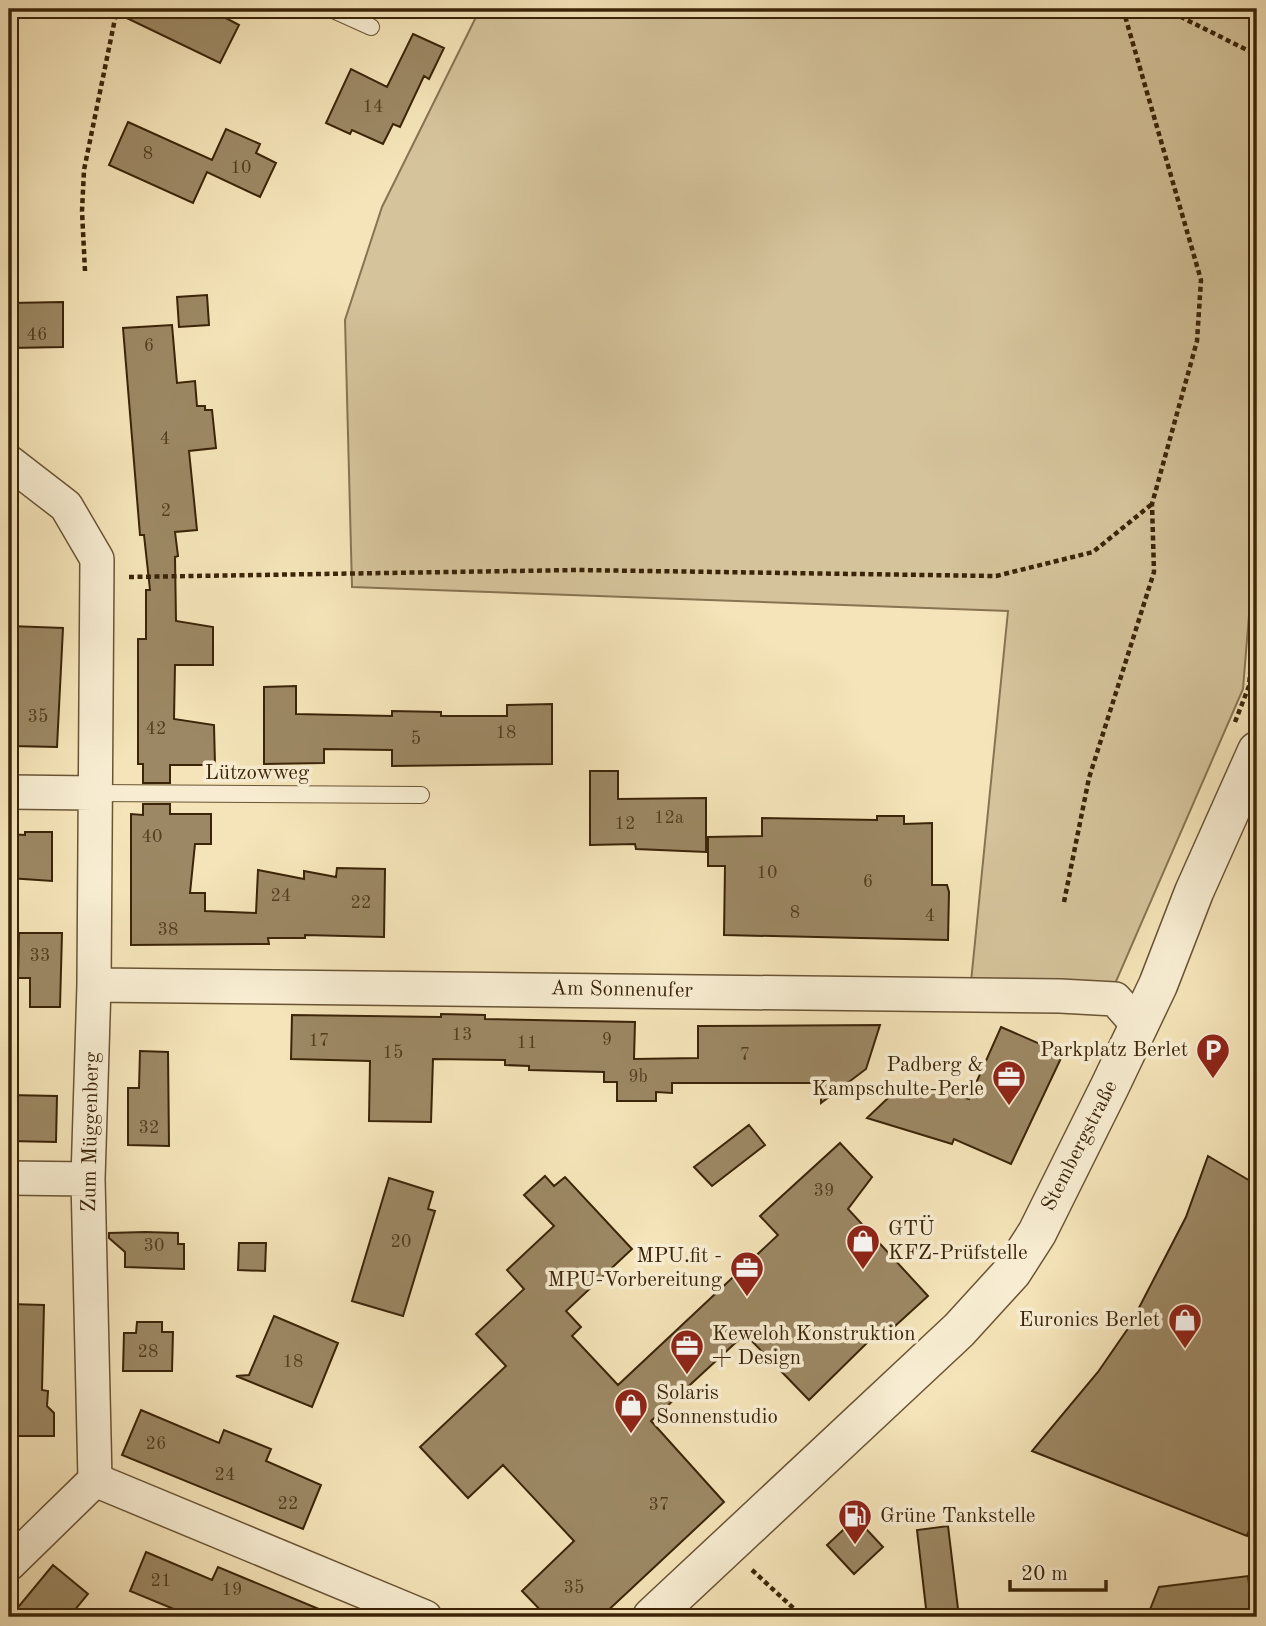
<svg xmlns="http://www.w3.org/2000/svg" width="1266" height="1626" font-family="'Old Standard TT',serif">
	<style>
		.green { fill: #d5c39b; stroke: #887452; stroke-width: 2 }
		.building { fill: #9c8864; stroke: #3b2408; stroke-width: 2 }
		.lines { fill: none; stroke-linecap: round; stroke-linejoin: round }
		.service-casing { stroke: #6a5434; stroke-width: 18 }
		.minor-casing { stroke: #6a5434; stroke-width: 36 }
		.tertiary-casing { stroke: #6a5434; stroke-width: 41 }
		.path { stroke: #3b2408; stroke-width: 4.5; stroke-dasharray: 5 3.5; stroke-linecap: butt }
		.service { stroke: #f8edd2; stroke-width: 16 }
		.minor { stroke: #f8edd2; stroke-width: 33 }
		.tertiary { stroke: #f8edd2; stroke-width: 38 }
		.labels { text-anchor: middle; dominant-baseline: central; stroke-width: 7; stroke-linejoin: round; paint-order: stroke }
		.number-label { font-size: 18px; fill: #533d1f }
		.street-label { font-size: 21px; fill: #3b2408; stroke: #f8edd2 }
		.poi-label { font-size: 21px; fill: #3b2408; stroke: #f8edd2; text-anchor: end }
	</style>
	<rect width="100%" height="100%" fill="#f5e4b9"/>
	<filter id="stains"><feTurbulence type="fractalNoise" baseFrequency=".00286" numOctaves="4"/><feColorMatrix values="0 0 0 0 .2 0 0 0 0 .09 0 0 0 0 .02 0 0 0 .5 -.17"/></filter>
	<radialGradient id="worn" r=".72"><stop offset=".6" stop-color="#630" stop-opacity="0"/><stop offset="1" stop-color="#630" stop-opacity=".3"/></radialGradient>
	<!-- green -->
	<path class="green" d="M480 9H1257V516L1243 689 1111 993 971 982 1008 611 352 587 345 320 382 207Z"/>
	<!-- building -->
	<path class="building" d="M108 9H225L222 16 239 25 220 63Z
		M413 34 444 48 429 79 424 76 400 127 393 124 383 144 352 130 350 134 326 123 351 69 387 87Z
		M128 122 212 160 226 129 260 144 256 153 276 163 260 197 207 172 193 203 109 165Z
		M207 295 209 325 179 327 177 297Z
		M63 302V347L11 348 10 303Z
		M172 325 177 383 195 381 197 406H205V410H212L216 448 189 451 197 530 175 532 178 556 175 557 176 621 213 627V665H175L174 719 214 725 215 765H170V783H143V764H138V639H146V590H150L144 535H140L123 328Z
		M9 626 63 628 57 747 13 746 14 696H9Z
		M296 686V714L392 716V711L441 712V716H507V705L552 704V764L392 766V750L324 749V763L264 764V687Z
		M590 771H618V799L706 798V852L636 849 635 844 590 845Z
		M143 804H170V814H211V844H195L190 893H205V911L256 913 258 870 304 879V871L336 877 337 868 385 869 384 937 305 935V938H268L269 944 131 945V814L143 815Z
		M877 816H904V824L932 823V885H947L949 892 948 940 724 935 725 866H708V837L762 836V818L877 820Z
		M25 832H52V881L9 878V834L25 835Z
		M19 933H62L60 1007H30V978H18Z
		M441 1014 485 1015V1019L635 1022 634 1059 698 1058V1026L880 1025 866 1069 821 1103V1083H672V1093L656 1092V1101H617V1082H604V1072L529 1070V1066L505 1065V1060L433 1059 431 1122 369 1121 370 1061 291 1059 292 1015 441 1017Z
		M1001 1027 1063 1054 1011 1164 954 1139 952 1144 867 1118 907 1080 969 1099Z
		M140 1051 168 1052 169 1146 128 1145V1088H139Z
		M9 1095 57 1096 56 1142 9 1141Z
		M749 1125 765 1145 712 1186 694 1167Z
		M840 1143 872 1177 848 1209 928 1296 882 1338 878 1332 809 1400 745 1334 651 1421 724 1502 601 1617H547L522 1591 574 1541 503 1465 468 1498 420 1447 506 1366 476 1334 524 1289 507 1270 554 1226 524 1195 545 1176 554 1186 565 1177 632 1249 566 1311 581 1327 572 1336 618 1385 778 1235 760 1216Z
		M1208 1156 1257 1185V1509L1247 1536 1032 1451 1098 1372 1129 1327 1186 1217Z
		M389 1178 433 1192 428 1209 435 1211 403 1316 352 1301Z
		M145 1232 178 1233V1244H184V1269L125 1267V1252L109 1238V1233Z
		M239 1243H266L265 1271 238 1270Z
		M9 1304 44 1305 42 1390 48 1391 47 1406 54 1413V1436H9Z
		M274 1316 338 1343 312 1407 236 1376 249 1375Z
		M137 1322H162V1332H173L172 1371H123L124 1333H136Z
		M141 1410 219 1443 224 1430 271 1449 266 1461 321 1485 303 1529 122 1455Z
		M856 1518 883 1547 854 1574 827 1545Z
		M948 1526 959 1617H927L917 1530Z
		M146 1552 212 1580 218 1567 338 1617H193L130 1591Z
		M53 1565 88 1594 69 1617H10Z
		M1248 1576 1253 1617H1147L1159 1587Z"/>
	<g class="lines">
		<!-- service casing -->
		<g class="service-casing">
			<path id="service" d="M331 9 371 27
				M93 793 421 795"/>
		</g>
		<!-- minor casing -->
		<g class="minor-casing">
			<path id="minor" d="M9 462 66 506 97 559 94 985 88 1179 95 1480 425 1617
				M9 792 93 793
				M94 985 1060 996 1115 999 1139 1026
				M9 1178 88 1179
				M9 1564 95 1480"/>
		</g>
		<!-- tertiary casing -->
		<g class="tertiary-casing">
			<path id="tertiary" d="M652 1617 959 1330 1012 1272 1037 1233 1110 1086 1158 985 1194 892 1257 751"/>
		</g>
		<!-- path -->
		<path class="path" d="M1165 9 1257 55
			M85 271 82 211 84 170 117 9
			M129 577 577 570 996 576 1093 552 1152 504
			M1235 722 1249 686 1257 593
			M1064 902 1089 778 1154 572 1152 504 1197 341 1201 280 1123 9
			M752 1570 803 1617"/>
		<!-- service -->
		<use href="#service" class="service"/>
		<!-- minor -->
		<use href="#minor" class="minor"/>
		<!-- tertiary -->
		<use href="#tertiary" class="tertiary"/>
	</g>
	<!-- icons -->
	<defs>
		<g id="parking-pin" transform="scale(1.75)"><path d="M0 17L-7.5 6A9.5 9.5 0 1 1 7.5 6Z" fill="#8f2418" stroke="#f8edd2"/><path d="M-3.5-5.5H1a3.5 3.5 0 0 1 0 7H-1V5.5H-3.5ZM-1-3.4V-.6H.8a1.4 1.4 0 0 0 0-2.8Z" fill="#fff"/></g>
		<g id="office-pin" transform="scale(1.75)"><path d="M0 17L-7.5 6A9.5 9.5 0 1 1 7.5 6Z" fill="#8f2418" stroke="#f8edd2"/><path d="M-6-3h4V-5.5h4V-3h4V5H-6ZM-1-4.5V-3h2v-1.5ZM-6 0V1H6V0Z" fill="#fff"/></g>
		<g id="shop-pin" transform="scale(1.75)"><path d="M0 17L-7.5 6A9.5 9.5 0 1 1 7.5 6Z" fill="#8f2418" stroke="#f8edd2"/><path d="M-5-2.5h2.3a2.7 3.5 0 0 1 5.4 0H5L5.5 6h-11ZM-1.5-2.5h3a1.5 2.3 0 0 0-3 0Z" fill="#fff"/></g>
		<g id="fuel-pin" transform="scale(1.75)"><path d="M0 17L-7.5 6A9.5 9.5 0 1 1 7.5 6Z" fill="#8f2418" stroke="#f8edd2"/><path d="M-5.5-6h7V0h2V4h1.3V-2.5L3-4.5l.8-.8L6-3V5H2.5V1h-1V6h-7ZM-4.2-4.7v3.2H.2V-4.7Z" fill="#fff"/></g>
	</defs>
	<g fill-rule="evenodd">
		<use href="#parking-pin" x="1213" y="1050"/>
		<use href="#office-pin" x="1009" y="1077"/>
		<use href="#shop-pin" x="863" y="1241"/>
		<use href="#office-pin" x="747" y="1268"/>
		<use href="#shop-pin" x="1185" y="1320"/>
		<use href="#office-pin" x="687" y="1346"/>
		<use href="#shop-pin" x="631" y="1405"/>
		<use href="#fuel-pin" x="855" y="1516"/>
	</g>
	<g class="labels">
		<!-- number labels -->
		<g class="number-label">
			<text x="373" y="107">14</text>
			<text x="148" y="154">8</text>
			<text x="241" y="168">10</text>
			<text x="37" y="335">46</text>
			<text x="149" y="346">6</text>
			<text x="165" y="439">4</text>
			<text x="166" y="511">2</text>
			<text x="38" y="717">35</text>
			<text x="156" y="729">42</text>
			<text x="506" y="733">18</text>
			<text x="416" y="739">5</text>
			<text x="669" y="818">12a</text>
			<text x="625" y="824">12</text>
			<text x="152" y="837">40</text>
			<text x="767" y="873">10</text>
			<text x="868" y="882">6</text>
			<text x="281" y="896">24</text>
			<text x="361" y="903">22</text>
			<text x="795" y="913">8</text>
			<text x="930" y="916">4</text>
			<text x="168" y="930">38</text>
			<text x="40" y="956">33</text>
			<text x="462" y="1035">13</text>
			<text x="607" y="1040">9</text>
			<text x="319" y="1041">17</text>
			<text x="527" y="1043">11</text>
			<text x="393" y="1053">15</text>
			<text x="745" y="1055">7</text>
			<text x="638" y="1077">9b</text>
			<text x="149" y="1128">32</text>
			<text x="824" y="1191">39</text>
			<text x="401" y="1242">20</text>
			<text x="154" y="1246">30</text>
			<text x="148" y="1352">28</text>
			<text x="293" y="1362">18</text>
			<text x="156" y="1444">26</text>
			<text x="225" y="1475">24</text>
			<text x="288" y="1504">22</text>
			<text x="659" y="1505">37</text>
			<text x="161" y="1581">21</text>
			<text x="574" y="1588">35</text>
			<text x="232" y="1590">19</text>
		</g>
		<!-- street labels -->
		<g class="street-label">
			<text x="257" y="773">Lützowweg</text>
			<text transform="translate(622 990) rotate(1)">Am Sonnenufer</text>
			<text transform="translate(91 1132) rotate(-89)">Zum Müggenberg</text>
			<text transform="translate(1080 1146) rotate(-63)">Stembergstraße</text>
		</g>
		<!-- poi labels -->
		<g class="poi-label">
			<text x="1188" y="1050">Parkplatz Berlet</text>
			<text x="984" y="1065">Padberg &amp;<tspan x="984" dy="24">Kampschulte-Perle</tspan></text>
			<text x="888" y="1229" text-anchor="start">GTÜ<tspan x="888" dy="24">KFZ-Prüfstelle</tspan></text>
			<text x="722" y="1256">MPU.fit -<tspan x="722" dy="24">MPU-Vorbereitung</tspan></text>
			<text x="1160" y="1320">Euronics Berlet</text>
			<text x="712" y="1334" text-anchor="start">Keweloh Konstruktion<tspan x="712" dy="24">+ Design</tspan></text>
			<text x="656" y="1393" text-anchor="start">Solaris<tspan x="656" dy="24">Sonnenstudio</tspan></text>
			<text x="880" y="1516" text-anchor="start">Grüne Tankstelle</text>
		</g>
	</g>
	<!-- margin -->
	<rect width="1266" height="1626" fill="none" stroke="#f5e4b9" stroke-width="35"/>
	<rect x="10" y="10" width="1245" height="1605" fill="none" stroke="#3b2408" stroke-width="3.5"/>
	<rect x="18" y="18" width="1231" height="1591" fill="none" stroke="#3b2408" stroke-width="2"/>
	<!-- scale -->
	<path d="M1010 1580v10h96v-10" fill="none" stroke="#3b2408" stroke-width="3.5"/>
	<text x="1021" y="1580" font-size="21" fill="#3b2408" stroke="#f8edd2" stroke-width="5" paint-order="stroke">20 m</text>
	<rect width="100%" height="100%" filter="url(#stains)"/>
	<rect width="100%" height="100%" fill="url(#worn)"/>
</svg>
